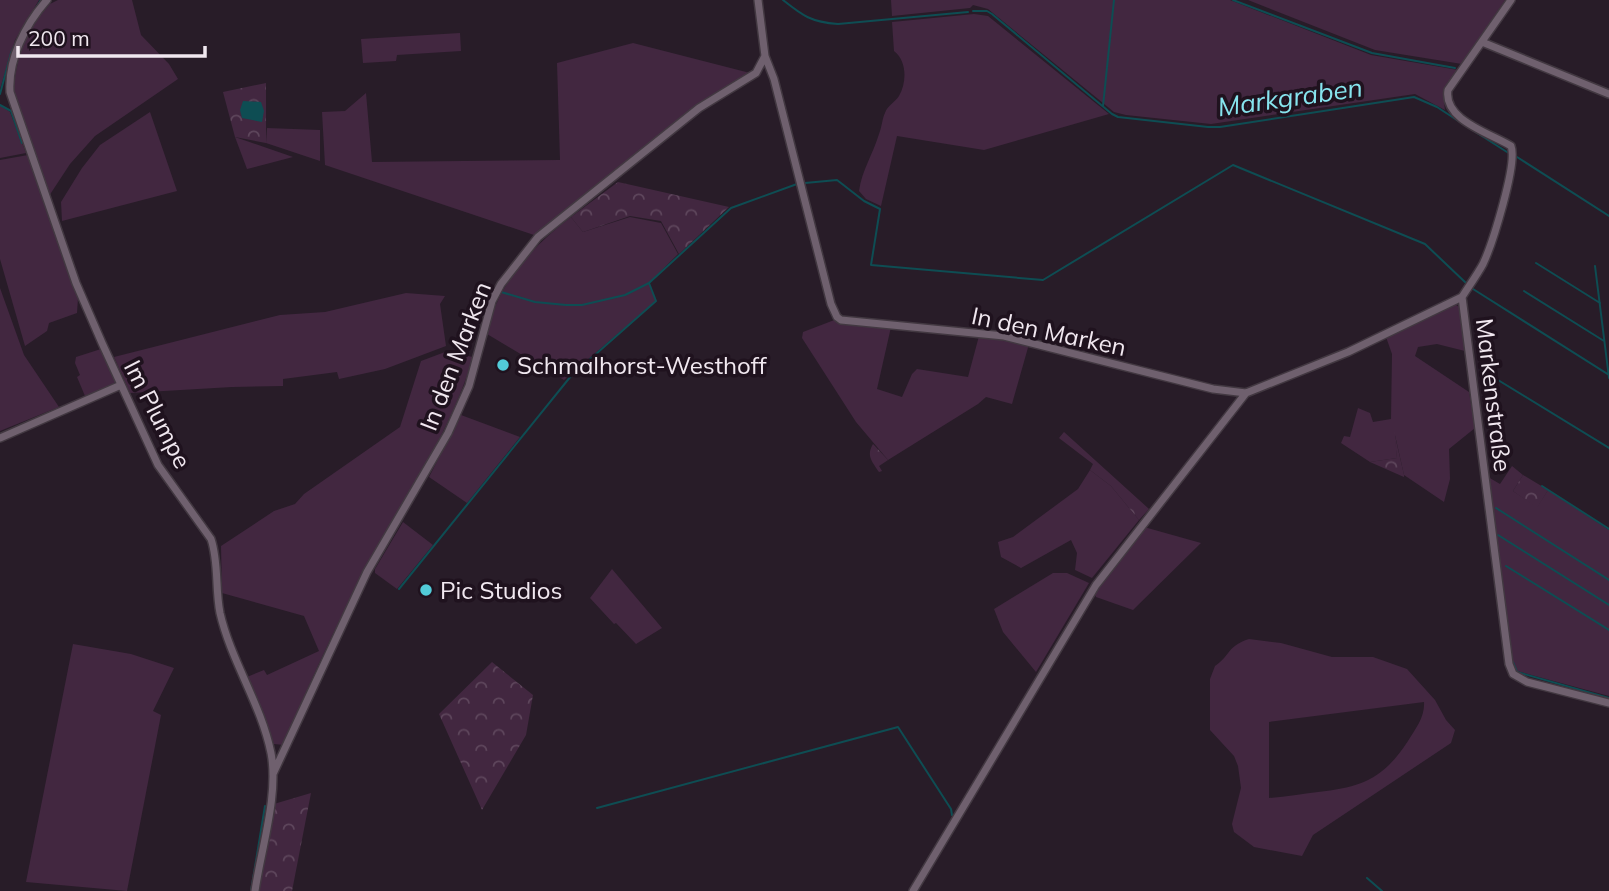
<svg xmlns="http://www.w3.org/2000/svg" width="1609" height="891" font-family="Mulish,sans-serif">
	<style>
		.grass { fill: #422740; fill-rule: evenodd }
		.forest { fill: url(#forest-crowns) }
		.water { fill: #0e4d53 }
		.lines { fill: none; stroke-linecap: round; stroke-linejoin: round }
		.stream { stroke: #0e4d53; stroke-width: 2 }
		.street-casing { stroke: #423841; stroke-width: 10 }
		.street { stroke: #6f606e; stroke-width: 7 }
		.poi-dot { fill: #52cbd8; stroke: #1f121e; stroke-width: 2.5 }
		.labels { text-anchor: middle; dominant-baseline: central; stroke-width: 7; stroke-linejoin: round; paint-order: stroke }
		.street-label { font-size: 24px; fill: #f1e8f0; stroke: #1f121e }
		.poi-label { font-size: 24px; fill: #f1e8f0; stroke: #1f121e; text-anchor: start }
		.water-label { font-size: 26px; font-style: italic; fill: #87e4ee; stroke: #1f121e }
	</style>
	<defs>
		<pattern id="forest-crowns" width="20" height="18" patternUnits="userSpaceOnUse" patternTransform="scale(1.75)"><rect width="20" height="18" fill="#422740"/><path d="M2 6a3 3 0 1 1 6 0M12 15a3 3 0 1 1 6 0" fill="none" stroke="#5e465c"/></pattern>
	</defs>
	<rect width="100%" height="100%" fill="#281c28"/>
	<!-- grass -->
	<path class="grass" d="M0 0H39L15 40 0 89Z
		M58 0H132L141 35 169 64 178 79 95 136 70 164 49 196 18 108 13 87 21 47 39 17 50 4Z
		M891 0H1230L1371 55 1458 70C1449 84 1442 93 1445 110L1415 94 1211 124 1126 115 1114 112 988 9 973 5 970 8 892 16Z
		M1248 0H1505L1462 64 1375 50Z
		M974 14 988 16 1109 114 984 150 897 136 881 206 866 199 859 191C862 170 873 154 879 134 882 127 882 119 885 113 887 106 895 102 899 96 907 82 907 61 894 51L892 22Z
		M460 33 461 51 397 55 396 61 363 63 361 39Z
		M633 43 750 73 699 105 537 236 325 165 322 112 345 111 366 93 372 162 560 160 557 63Z
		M0 105 10 112 26 153 0 158Z
		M150 112 177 191 62 221 61 202 82 168 100 145Z
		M267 128 320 130V161L266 143Z
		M235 137 293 157 247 169Z
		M28 155 78 298 77 313 49 323 47 331 25 346 0 259V160Z
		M571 217 583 232 630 217 661 223 678 254 649 283 656 301 564 380 487 334C497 283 532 247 571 217Z
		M0 288 24 355 59 407 0 431Z
		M406 293 445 296 440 304 446 346 385 369 339 379 337 372 283 379V386L232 387 130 393 114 357 280 315 325 312Z
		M1453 303 1461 308 1465 351 1437 344 1418 347 1415 356 1469 392 1475 428 1449 449 1450 479 1444 502 1404 475 1395 435 1397 458 1370 462 1341 443 1344 436 1350 437 1358 408 1370 413 1373 422 1391 419 1392 354 1386 337Z
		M837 319 891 327 877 389 902 397 912 374 917 369 968 377 979 336 1029 344 1012 404 986 397 978 404 888 460 856 422 802 338 803 332Z
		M101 349 116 381 113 385 85 396 77 377 80 375 75 363 76 357Z
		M445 352 473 357C450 435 403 500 365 571 335 627 308 685 284 745L274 744 247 677 264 670 267 675 319 651 304 616 222 593 221 546 274 511 295 504 304 494 400 427 421 361Z
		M461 415 520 437 467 503 429 477Z
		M1512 466 1523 475 1513 491 1537 507 1548 490 1609 530V696L1517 671 1511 660 1488 477 1500 484Z
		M1090 470 1111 486 1139 520 1092 578 1075 570 1077 553 1071 540 1021 568 1001 557 998 542 1013 537 1078 489Z
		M403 522 433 545 397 589 375 573V569Z
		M1144 527 1201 543 1133 610 1096 597 1094 592Z
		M612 569 662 628 636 644 616 623 614 624 590 598Z
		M1053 573H1067L1089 583 1036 672 1003 632 994 609Z
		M1249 639 1281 643 1332 657H1373L1407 669 1435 700 1446 720 1455 730 1451 743 1313 835 1302 856 1254 847 1234 832 1232 824 1241 788 1238 766 1234 756 1210 730V679L1215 666C1231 655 1227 646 1249 639ZM1424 702C1425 717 1416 728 1408 741 1383 779 1362 787 1318 792 1302 794 1286 797 1269 798V722Z
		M73 644 131 654 174 668 153 711 161 715 127 891 26 882Z"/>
	<!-- forest -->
	<path class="forest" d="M266 83V143L235 137 223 92Z
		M618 182 729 207 679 254 661 221 630 216 583 232 571 217Z
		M1064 432 1149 509 1139 520 1111 486 1090 470 1093 464 1059 438Z
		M1394 432 1404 475V477L1370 462 1397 458Z
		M873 444 888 460 879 466 882 471 879 472C872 461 866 456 873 444Z
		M1523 475 1548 490 1537 508 1513 491Z
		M492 662 533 695 526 735 482 810 439 714Z
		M311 793 292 891H259L274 804Z"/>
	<!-- water -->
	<path class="water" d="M243 101 261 102 264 111 262 122 242 118 240 110Z"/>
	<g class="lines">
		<!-- stream -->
		<path class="stream" d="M783 0C803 16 811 22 838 24L968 12
			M1233 0 1372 53 1455 68
			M973 11H987L992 14 1112 114 1118 117 1208 127H1220L1414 97 1437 107 1463 124
			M29 19 41 0
			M0 94 11 53 21 33
			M0 105 11 111 22 143
			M1103 106 1114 0
			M1474 131 1507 152
			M1517 157 1609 216
			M805 183 837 180 864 201 880 209 871 265 1043 280 1233 165 1425 244 1466 283
			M1536 263 1600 303
			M1595 266 1609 378
			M1473 289 1609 375
			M1524 291 1604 341
			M501 292 535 302 566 305H582L625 295 649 283 731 208 797 184
			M1480 369 1609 448
			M1542 486 1609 529
			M1496 508 1609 580
			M1498 535 1609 605
			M1506 566 1609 630
			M399 589 571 376 656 301 649 283
			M1513 662 1517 672 1609 698
			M597 808 898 727 951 809 952 815
			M1367 878 1382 891
			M251 891 265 806"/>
		<!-- street casing -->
		<g class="street-casing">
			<path id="street" d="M47 0C25 25 8 59 10 92L76 283 102 343 158 465 211 539C219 563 215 588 220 613 231 661 261 704 271 753 279 795 261 849 255 891
				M758 0 765 56 774 79 831 304 837 317 841 320 1004 336 1213 389 1246 393 1348 352 1462 297
				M1511 0 1448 90C1443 120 1490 133 1511 146 1518 163 1492 245 1483 264 1477 275 1469 286 1462 297L1509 664 1513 674 1527 682 1609 703
				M1482 42 1609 94
				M0 438 121 385
				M273 774 367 572 448 433 469 386 492 301 501 284 538 237 699 108 756 73 765 56
				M913 891 1096 585 1246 393"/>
		</g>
		<!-- street -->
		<use href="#street" class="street"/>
	</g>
	<!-- markers -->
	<g class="poi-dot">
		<circle cx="503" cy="365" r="7"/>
		<circle cx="426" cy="590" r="7"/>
	</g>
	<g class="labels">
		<!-- street labels -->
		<g class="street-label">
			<text transform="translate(1049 331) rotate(12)">In den Marken</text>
			<text transform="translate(455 356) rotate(-69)">In den Marken</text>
			<text transform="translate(1494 395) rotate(83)">Markenstraße</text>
			<text transform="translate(158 414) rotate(63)">Im Plumpe</text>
		</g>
		<!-- poi labels -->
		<g class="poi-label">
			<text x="517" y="365">Schmalhorst-Westhoff</text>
			<text x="440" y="590">Pic Studios</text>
		</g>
		<!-- water labels -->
		<g class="water-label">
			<text transform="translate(1290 97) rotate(-8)">Markgraben</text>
		</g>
	</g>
	<!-- scale -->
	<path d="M18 46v10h187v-10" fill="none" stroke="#f1e8f0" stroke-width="3.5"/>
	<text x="28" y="46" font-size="21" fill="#f1e8f0" stroke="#1f121e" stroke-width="5" paint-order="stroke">200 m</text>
</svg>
